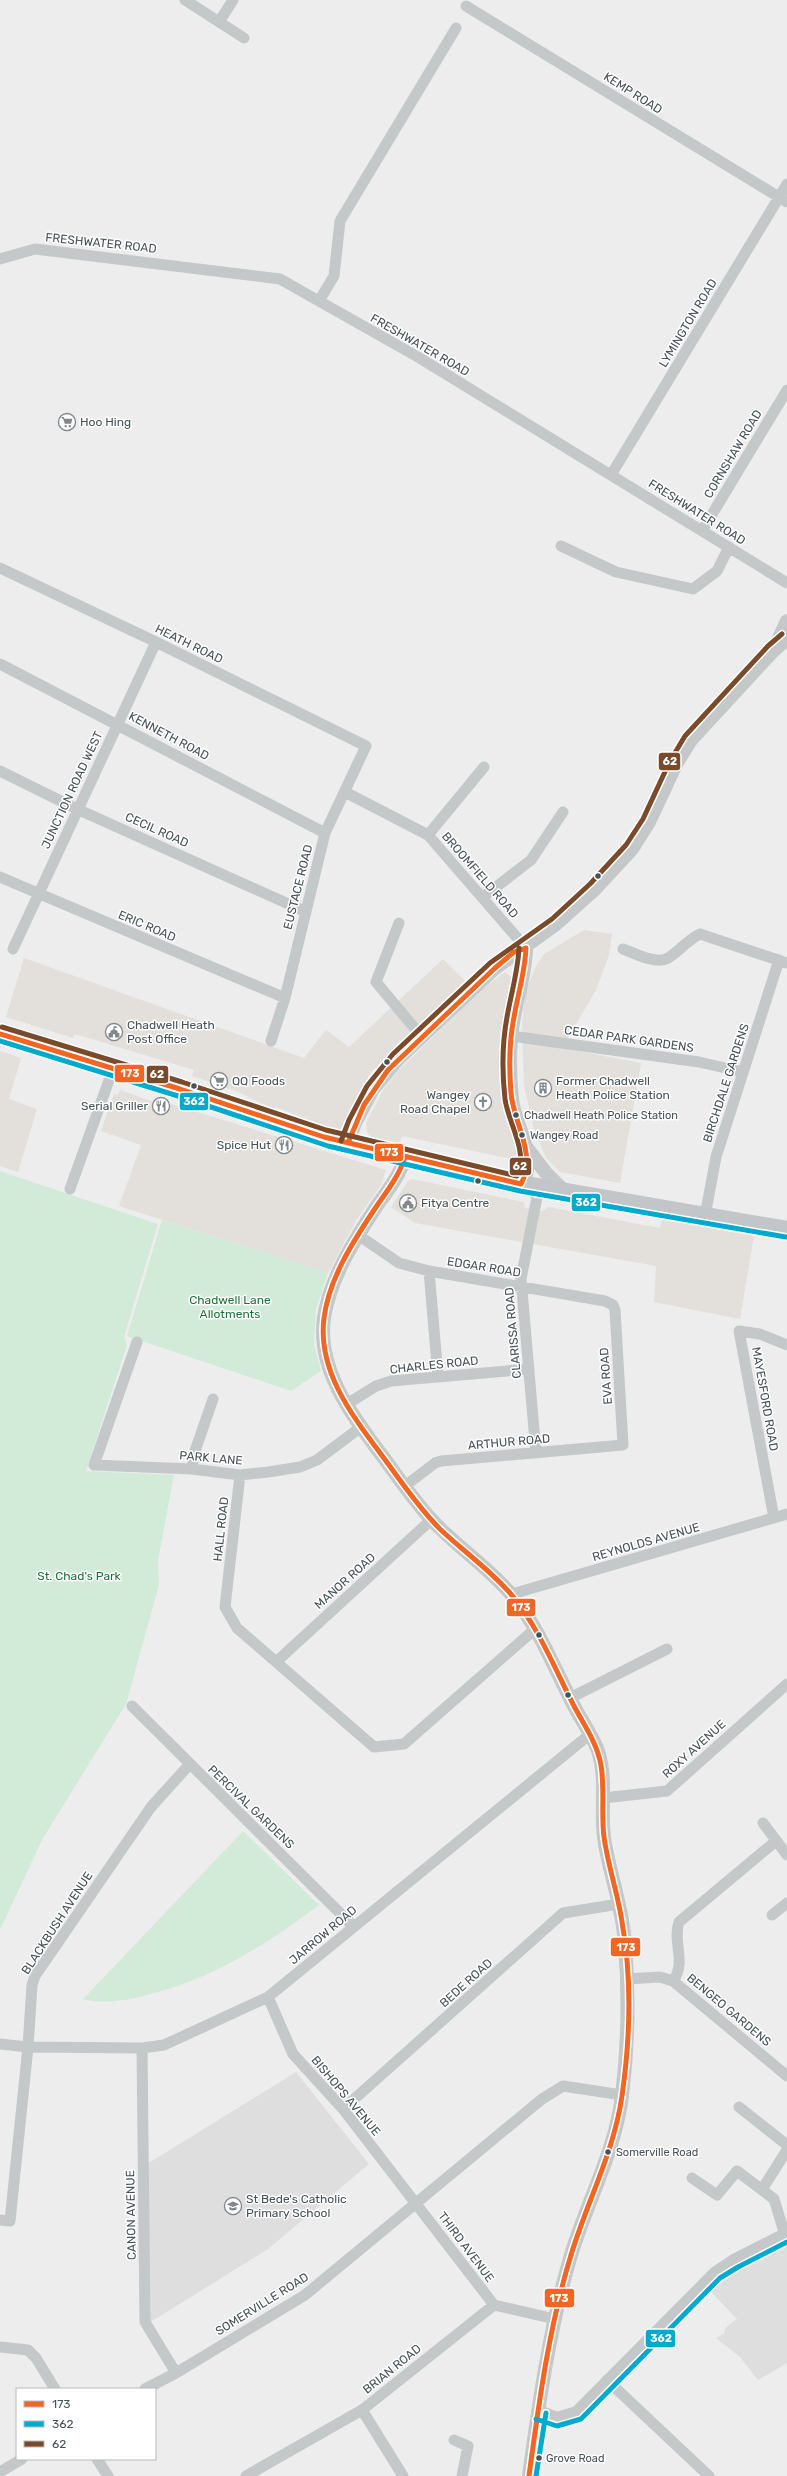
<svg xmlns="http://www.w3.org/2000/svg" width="787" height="2476" font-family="Rubik,sans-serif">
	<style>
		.commercial { fill: #e3dfda }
		.education { fill: #dfdede }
		.green { fill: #d2ebd8 }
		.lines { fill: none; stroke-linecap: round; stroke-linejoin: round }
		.minor { stroke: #c4c8c8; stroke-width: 11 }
		.tertiary { stroke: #c4c8c8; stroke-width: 14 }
		.primary { stroke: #c2c6c8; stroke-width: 18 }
		.bus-1-casing { stroke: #fff; stroke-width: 8 }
		.bus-2-casing { stroke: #fff; stroke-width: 8 }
		.bus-3-casing { stroke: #fff; stroke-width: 8 }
		.bus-1 { stroke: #f26522; stroke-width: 5 }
		.bus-2 { stroke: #00a9ce; stroke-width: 5 }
		.bus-3 { stroke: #7a4b2a; stroke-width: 5 }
		.bus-dot { fill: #465257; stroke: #fff; stroke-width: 1.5 }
		.labels { text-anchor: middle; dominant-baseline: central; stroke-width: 3; stroke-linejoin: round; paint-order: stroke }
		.bus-label { font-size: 11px; fill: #465257; stroke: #fff; text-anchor: start }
		.street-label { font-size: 12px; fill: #465257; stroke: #fff }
		.poi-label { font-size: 12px; fill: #465257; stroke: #fff; text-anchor: start }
		.park-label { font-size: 12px; fill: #1d7239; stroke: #fff }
		.line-badge { stroke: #fff; stroke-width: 1.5 }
		.badge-label { font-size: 11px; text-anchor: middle; font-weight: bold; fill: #fff }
	</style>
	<rect width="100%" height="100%" fill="#ededed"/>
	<!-- commercial -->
	<path class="commercial" d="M584 930 612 934 609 955 596 990 562 1048 641 1063 620 1183 560 1172 546 1158 533 1126 524 1085 522 1025 525 993 535 968 544 954Z
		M24 958 304 1058 326 1030 349 1047 443 959 466 982 371 1072 341 1130 337 1131 276 1107 273 1109 236 1091 192 1076 194 1070 75 1034 73 1038 6 1017Z
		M505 972 512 978 501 1035 503 1103 521 1161 402 1136 399 1144 371 1138 367 1132 366 1123 385 1087 398 1071 483 988Z
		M0 1051 21 1058 9 1099 37 1109 18 1172 0 1166Z
		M120 1090 153 1102 157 1103 158 1100 386 1170 381 1185 357 1219 328 1273 119 1206 141 1145 101 1131 114 1094 118 1095Z
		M412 1179 524 1202 525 1208 542 1211 548 1207 660 1228 662 1220 754 1236 740 1319 654 1302 656 1266 415 1223 391 1207 408 1181Z"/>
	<!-- education -->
	<path class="education" d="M296 2072 369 2164 268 2249 149 2323 147 2164Z
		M787 2246V2363L758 2380 740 2357 716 2338 724 2334 726 2327 737 2319 710 2291 739 2270Z"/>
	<!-- green -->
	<path class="green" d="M0 1171 158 1224 124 1337 127 1345 86 1471 174 1475 158 1561 159 1585 126 1704 42 1840 0 1930Z
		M162 1220 328 1273 316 1309 314 1344 321 1371 291 1391 127 1336Z
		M243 1831 319 1905C267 1944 214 1978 151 1994 129 2000 105 2005 83 1999Z"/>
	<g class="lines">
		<!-- minor -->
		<path class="minor" d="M185 0 244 38
			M466 6 787 202
			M219 22 233 0
			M0 259 35 249 280 279 418 357 787 583
			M319 301 334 276 340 221 456 28
			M611 475 787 184
			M702 531 787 390
			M561 546 616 572 693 589 717 571 729 547
			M0 568 156 642 366 746 325 833 285 998 271 1041
			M0 664 325 833
			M0 771 77 809 304 911
			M345 792 428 835 526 948
			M428 835 484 767
			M0 877 285 998
			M483 897 531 860 563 812
			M399 923 376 982 422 1037
			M13 949 156 642
			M623 949C634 953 656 965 668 958 680 951 687 940 700 934L787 963
			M511 1036 699 1062 743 1072
			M70 1189 113 1069
			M705 1216 716 1157 779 960
			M358 1235 399 1263 429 1271 605 1301 613 1305 615 1310 623 1445 441 1461 435 1463 405 1486
			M429 1271 438 1376
			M137 1342 94 1465 192 1469 240 1475 268 1472 300 1467 317 1460 361 1427
			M347 1404 376 1386 391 1381 529 1369
			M536 1453 521 1279 539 1187
			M192 1469 194 1454 213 1399
			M240 1475 225 1607 237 1628 374 1747 404 1744 535 1629
			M774 1518 739 1331 760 1334 787 1345
			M512 1594 787 1514
			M276 1662 431 1520
			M570 1698 667 1649
			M132 1706 353 1926
			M603 1798 667 1791 787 1684
			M763 1823 787 1855
			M772 1915 787 1903
			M626 1979 660 1977 673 1981C687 1962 672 1942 679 1922L776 1841
			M673 1981 787 2076
			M268 1997 293 2054 343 2109 494 2305
			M0 2044 28 2047 142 2048 164 2045 268 1997 589 1735
			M142 2048 145 2322 176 2373
			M739 2107 787 2145
			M343 2109 563 1913 619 1904
			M692 2178 717 2195 737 2171 774 2199 785 2235
			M763 2188 787 2150
			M0 2220 10 2221 28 2047 32 1985 35 1976 151 1807 189 1765
			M0 2347 28 2350 36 2358 55 2389
			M607 2380 709 2476
			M145 2389 176 2373 305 2295 542 2099 563 2086 622 2095
			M362 2410 403 2476
			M454 2440 468 2446 462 2476
			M97 2459 108 2476
			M0 2472 22 2459
			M246 2476 362 2410 494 2305 555 2319"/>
		<!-- tertiary -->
		<path class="tertiary" d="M775 647 787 621
			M348 1143 355 1123 373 1089 398 1059 495 968 556 924 595 889 632 849 649 822 676 764 691 740 773 651 787 639
			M527 1148 546 1173 564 1191
			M405 1157C400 1176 387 1191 376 1207 354 1241 330 1278 324 1318 316 1372 356 1420 386 1461 400 1480 414 1500 430 1518 454 1545 486 1565 510 1593 538 1625 554 1668 574 1706 581 1720 593 1736 598 1751 608 1781 599 1814 605 1844 611 1878 623 1910 625 1944 629 1993 628 2047 622 2096 615 2152 587 2202 571 2255 550 2326 539 2402 529 2476
			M521 1184C540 1157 514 1126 512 1099 509 1072 509 1043 514 1017 518 994 526 971 526 948
			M539 2412 557 2419 577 2413 716 2273 734 2261 787 2234"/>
		<!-- primary -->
		<path class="primary" d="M0 1034 180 1089 330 1139 521 1184 787 1230"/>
		<!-- bus-1 casing -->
		<g class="bus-1-casing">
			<path id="bus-1" d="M0 1034 180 1089 324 1137 521 1184
				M348 1143 364 1105 388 1070 495 968 514 952 526 948
				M405 1157C399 1176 387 1191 376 1207 354 1240 329 1278 324 1318 317 1373 355 1419 386 1461 403 1484 419 1508 440 1529 463 1551 489 1569 510 1593 538 1626 554 1667 574 1706 584 1725 597 1743 601 1765 605 1789 601 1813 604 1837 608 1866 618 1894 622 1922 632 1978 630 2040 622 2096 614 2152 587 2202 571 2255 549 2327 539 2402 529 2476
				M521 1184C537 1153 514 1125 511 1093 509 1068 509 1042 514 1017 518 994 525 972 526 948"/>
		</g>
		<!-- bus-2 casing -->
		<g class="bus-2-casing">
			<path id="bus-2" d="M0 1041 178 1096 328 1146 520 1191 786 1237
				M536 2419 557 2426 581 2419 720 2278 738 2267 787 2242
				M536 2476 546 2413"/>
		</g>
		<!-- bus-3 casing -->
		<g class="bus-3-casing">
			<path id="bus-3" d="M2 1027 182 1082 326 1130 517 1176C529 1152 508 1123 505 1099 502 1072 502 1044 507 1017 511 994 518 971 519 948
				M341 1141 349 1120 367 1086 393 1054 490 963 552 919 590 884 626 845 643 819 670 761 685 736 768 646 782 634"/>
		</g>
		<!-- bus-1 -->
		<use href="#bus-1" class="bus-1"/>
		<!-- bus-2 -->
		<use href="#bus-2" class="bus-2"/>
		<!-- bus-3 -->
		<use href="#bus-3" class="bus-3"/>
	</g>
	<!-- icons -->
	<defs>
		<g id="supermarket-ring" transform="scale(0.9)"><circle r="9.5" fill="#fff" stroke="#80888c" stroke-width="1.5"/><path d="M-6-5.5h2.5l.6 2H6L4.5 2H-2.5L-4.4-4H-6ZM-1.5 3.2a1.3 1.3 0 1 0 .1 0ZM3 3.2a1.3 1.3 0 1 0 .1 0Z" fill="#80888c"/></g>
		<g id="civic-ring" transform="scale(0.9)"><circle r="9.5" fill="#fff" stroke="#80888c" stroke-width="1.5"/><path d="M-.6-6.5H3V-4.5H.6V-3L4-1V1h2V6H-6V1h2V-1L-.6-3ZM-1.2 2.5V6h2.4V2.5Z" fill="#80888c"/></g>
		<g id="building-ring" transform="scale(0.9)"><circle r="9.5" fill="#fff" stroke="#80888c" stroke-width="1.5"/><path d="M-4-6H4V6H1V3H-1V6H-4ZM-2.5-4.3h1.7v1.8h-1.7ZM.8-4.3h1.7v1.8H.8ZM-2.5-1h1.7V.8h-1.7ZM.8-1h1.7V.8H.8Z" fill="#80888c"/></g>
		<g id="church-ring" transform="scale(0.9)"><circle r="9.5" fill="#fff" stroke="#80888c" stroke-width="1.5"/><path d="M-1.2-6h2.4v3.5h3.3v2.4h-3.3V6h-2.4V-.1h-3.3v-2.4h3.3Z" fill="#80888c"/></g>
		<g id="restaurant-ring" transform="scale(0.9)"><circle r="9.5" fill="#fff" stroke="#80888c" stroke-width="1.5"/><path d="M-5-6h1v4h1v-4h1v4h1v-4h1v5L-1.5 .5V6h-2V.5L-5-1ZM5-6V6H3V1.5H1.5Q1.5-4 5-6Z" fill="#80888c"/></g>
		<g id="school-ring" transform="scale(0.9)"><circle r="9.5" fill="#fff" stroke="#80888c" stroke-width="1.5"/><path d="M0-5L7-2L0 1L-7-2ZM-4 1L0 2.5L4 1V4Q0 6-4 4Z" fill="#80888c"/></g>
	</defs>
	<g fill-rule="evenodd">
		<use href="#supermarket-ring" x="67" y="422"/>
		<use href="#civic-ring" x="114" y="1032"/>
		<use href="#supermarket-ring" x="219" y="1081"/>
		<use href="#building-ring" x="543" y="1088"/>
		<use href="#church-ring" x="483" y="1102"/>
		<use href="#restaurant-ring" x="161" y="1106"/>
		<use href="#restaurant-ring" x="284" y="1145"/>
		<use href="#civic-ring" x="408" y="1203"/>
		<use href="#school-ring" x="233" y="2206"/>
	</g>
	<!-- markers -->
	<g class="bus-dot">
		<circle cx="598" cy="876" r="3.5"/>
		<circle cx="387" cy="1062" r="3.5"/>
		<circle cx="194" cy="1086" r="3.5"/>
		<circle cx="516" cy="1115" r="3.5"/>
		<circle cx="522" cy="1135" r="3.5"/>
		<circle cx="478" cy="1181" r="3.5"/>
		<circle cx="539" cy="1635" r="3.5"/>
		<circle cx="568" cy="1695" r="3.5"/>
		<circle cx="608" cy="2152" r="3.5"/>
		<circle cx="539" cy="2458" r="3.5"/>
	</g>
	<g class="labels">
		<!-- bus labels -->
		<g class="bus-label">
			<text x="524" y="1115">Chadwell Heath Police Station</text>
			<text x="530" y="1135">Wangey Road</text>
			<text x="616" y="2152">Somerville Road</text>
			<text x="546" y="2458">Grove Road</text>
		</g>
		<!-- street labels -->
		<g class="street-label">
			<text transform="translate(633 93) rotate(32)">KEMP ROAD</text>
			<text transform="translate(101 243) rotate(6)">FRESHWATER ROAD</text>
			<text transform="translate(688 323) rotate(-59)">LYMINGTON ROAD</text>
			<text transform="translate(420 345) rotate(30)">FRESHWATER ROAD</text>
			<text transform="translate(733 454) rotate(-59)">CORNSHAW ROAD</text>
			<text transform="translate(697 512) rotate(32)">FRESHWATER ROAD</text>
			<text transform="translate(189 644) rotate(26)">HEATH ROAD</text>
			<text transform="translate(169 736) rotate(28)">KENNETH ROAD</text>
			<text transform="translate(72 790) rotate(-65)">JUNCTION ROAD WEST</text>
			<text transform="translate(157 830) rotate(24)">CECIL ROAD</text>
			<text transform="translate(480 875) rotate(49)">BROOMFIELD ROAD</text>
			<text transform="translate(298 887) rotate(-76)">EUSTACE ROAD</text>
			<text transform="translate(147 926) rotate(23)">ERIC ROAD</text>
			<text transform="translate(629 1039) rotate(8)">CEDAR PARK GARDENS</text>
			<text transform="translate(726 1083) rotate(-72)">BIRCHDALE GARDENS</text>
			<text transform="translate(484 1267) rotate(9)">EDGAR ROAD</text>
			<text transform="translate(513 1333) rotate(-95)">CLARISSA ROAD</text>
			<text transform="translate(434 1365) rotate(-6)">CHARLES ROAD</text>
			<text transform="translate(606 1376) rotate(-94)">EVA ROAD</text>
			<text transform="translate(765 1399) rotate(80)">MAYESFORD ROAD</text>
			<text transform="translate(509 1442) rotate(-5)">ARTHUR ROAD</text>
			<text transform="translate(211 1458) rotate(5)">PARK LANE</text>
			<text transform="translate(221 1529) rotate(-84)">HALL ROAD</text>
			<text transform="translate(646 1542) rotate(-16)">REYNOLDS AVENUE</text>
			<text transform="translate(345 1581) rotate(-42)">MANOR ROAD</text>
			<text transform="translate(694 1749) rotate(-42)">ROXY AVENUE</text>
			<text transform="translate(251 1807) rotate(44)">PERCIVAL GARDENS</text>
			<text transform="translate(57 1923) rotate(-57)">BLACKBUSH AVENUE</text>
			<text transform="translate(323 1935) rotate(-40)">JARROW ROAD</text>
			<text transform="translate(466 1983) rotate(-42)">BEDE ROAD</text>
			<text transform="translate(729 2010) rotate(40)">BENGEO GARDENS</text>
			<text transform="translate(346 2096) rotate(50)">BISHOPS AVENUE</text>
			<text transform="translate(131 2215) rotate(-91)">CANON AVENUE</text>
			<text transform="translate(466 2247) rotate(53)">THIRD AVENUE</text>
			<text transform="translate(262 2304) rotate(-32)">SOMERVILLE ROAD</text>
			<text transform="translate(392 2369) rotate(-39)">BRIAN ROAD</text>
		</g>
		<!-- poi labels -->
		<g class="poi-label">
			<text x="80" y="422">Hoo Hing</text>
			<text x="127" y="1025">Chadwell Heath<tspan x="127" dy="14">Post Office</tspan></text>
			<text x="232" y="1081">QQ Foods</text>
			<text x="556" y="1081">Former Chadwell<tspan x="556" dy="14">Heath Police Station</tspan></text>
			<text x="470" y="1095" text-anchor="end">Wangey<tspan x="470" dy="14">Road Chapel</tspan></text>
			<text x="148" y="1106" text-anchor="end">Serial Griller</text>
			<text x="271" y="1145" text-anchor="end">Spice Hut</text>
			<text x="421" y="1203">Fitya Centre</text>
			<text x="246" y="2199">St Bede's Catholic<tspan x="246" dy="14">Primary School</tspan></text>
		</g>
		<!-- park labels -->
		<g class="park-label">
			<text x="230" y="1300">Chadwell Lane<tspan x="230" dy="14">Allotments</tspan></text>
			<text x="79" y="1576">St. Chad's Park</text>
		</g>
	</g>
	<g class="line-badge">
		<rect x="658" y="752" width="23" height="19" rx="4" fill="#7a4b2a"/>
		<rect x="114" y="1064" width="31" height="19" rx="4" fill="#f26522"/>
		<rect x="146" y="1065" width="23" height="19" rx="4" fill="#7a4b2a"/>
		<rect x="179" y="1092" width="30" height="19" rx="4" fill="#00a9ce"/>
		<rect x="374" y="1143" width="30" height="19" rx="4" fill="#f26522"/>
		<rect x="509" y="1157" width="23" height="19" rx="4" fill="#7a4b2a"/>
		<rect x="571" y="1193" width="30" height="19" rx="4" fill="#00a9ce"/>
		<rect x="506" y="1598" width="30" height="19" rx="4" fill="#f26522"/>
		<rect x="610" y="1937" width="31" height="20" rx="4" fill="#f26522"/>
		<rect x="544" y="2288" width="31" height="20" rx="4" fill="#f26522"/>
		<rect x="645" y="2329" width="31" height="19" rx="4" fill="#00a9ce"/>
	</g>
	<g class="badge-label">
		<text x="670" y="765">62</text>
		<text x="130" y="1077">173</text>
		<text x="157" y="1078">62</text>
		<text x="194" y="1105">362</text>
		<text x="389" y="1156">173</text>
		<text x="520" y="1170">62</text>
		<text x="586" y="1206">362</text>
		<text x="521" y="1611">173</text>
		<text x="626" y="1951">173</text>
		<text x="559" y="2302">173</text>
		<text x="661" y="2342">362</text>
	</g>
	<!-- legend -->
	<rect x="16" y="2388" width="140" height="72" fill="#ffffff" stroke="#b5babc"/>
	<rect x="24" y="2401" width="20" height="6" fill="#f26522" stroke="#b5babc"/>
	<text x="52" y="2408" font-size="12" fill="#465257">173</text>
	<rect x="24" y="2421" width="20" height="6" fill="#00a9ce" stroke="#b5babc"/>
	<text x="52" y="2428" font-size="12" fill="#465257">362</text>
	<rect x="24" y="2441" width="20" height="6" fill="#7a4b2a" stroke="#b5babc"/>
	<text x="52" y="2448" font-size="12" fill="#465257">62</text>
</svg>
